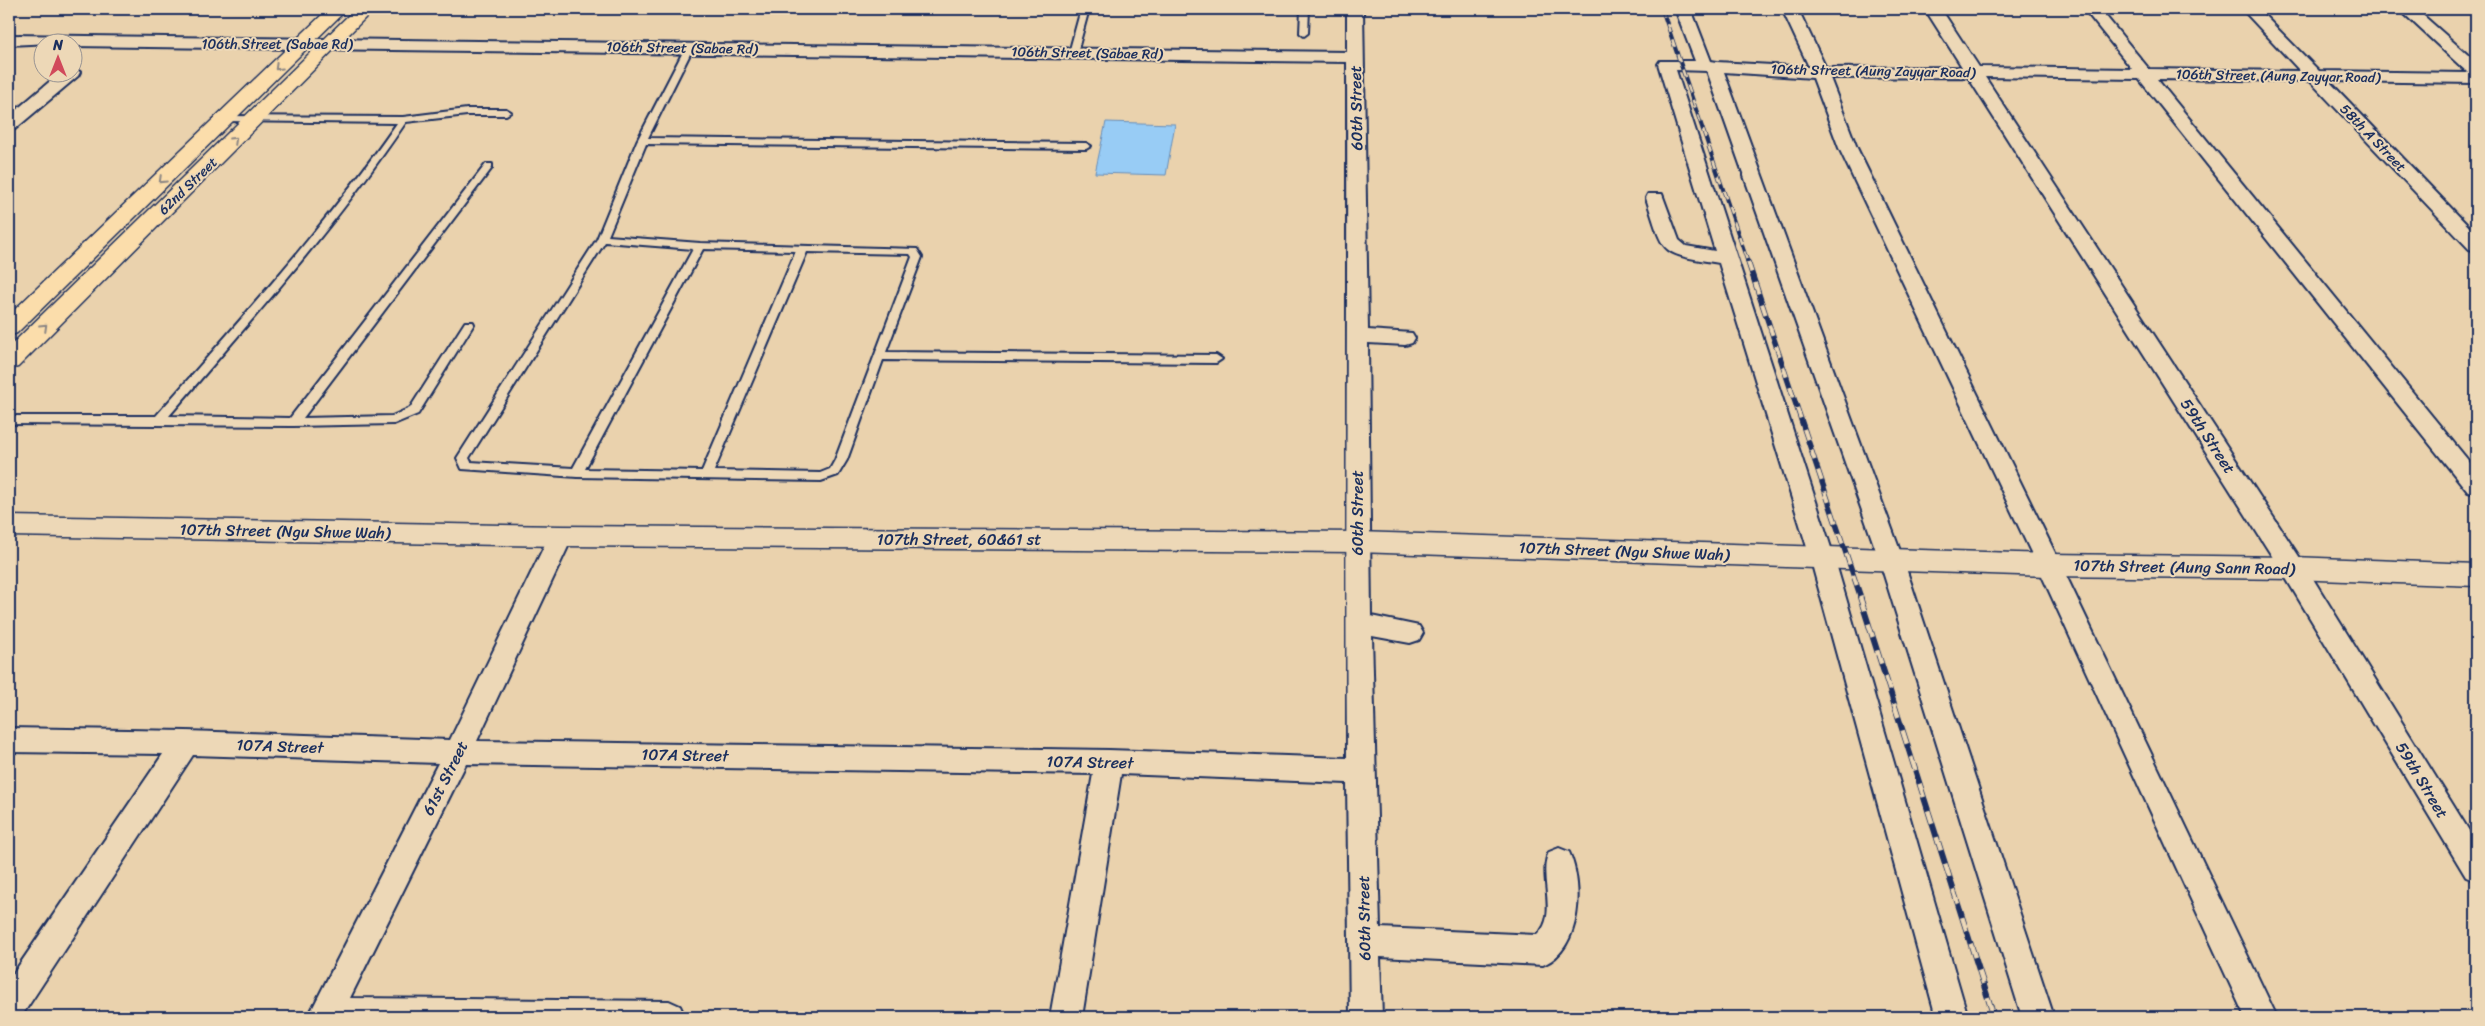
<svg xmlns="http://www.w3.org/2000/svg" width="2485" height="1026" font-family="Sriracha,sans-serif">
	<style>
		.water { fill: #98ccf5; stroke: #668db9 }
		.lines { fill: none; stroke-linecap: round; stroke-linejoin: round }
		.lane-casing { stroke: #1b2f5e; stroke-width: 4 }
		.street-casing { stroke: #1b2f5e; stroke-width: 4 }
		.secondary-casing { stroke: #1b2f5e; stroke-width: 3 }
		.primary-casing { stroke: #1b2f5e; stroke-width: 3 }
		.lane { fill: #edd8b7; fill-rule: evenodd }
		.street { fill: #edd8b7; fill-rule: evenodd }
		.secondary { fill: #edd8b7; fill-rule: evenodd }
		.primary { fill: #fbddab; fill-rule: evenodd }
		.rail-far2-casing { stroke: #1b2f5e; stroke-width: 4 }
		.rail-far1-casing { stroke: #1b2f5e; stroke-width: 5.5 }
		.rail-casing { stroke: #1b2f5e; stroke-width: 6 }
		.rail-far2 { stroke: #edd8b7; stroke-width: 2.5; stroke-dasharray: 8; stroke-linecap: butt }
		.rail-far1 { stroke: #edd8b7; stroke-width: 4; stroke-dasharray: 11; stroke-linecap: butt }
		.rail { stroke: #edd8b7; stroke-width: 4.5; stroke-dasharray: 14; stroke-linecap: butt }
		.oneway { stroke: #8b8684 }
		.labels { text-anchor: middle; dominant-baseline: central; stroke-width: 4; stroke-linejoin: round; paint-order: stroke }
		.far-street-label { font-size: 14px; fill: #1b2f5e; stroke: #edd8b7 }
		.street-label { font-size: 16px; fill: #1b2f5e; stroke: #edd8b7 }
	</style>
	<rect width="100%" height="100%" fill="#ead2ad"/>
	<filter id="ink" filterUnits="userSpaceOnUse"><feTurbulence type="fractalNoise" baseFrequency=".02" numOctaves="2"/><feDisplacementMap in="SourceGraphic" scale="10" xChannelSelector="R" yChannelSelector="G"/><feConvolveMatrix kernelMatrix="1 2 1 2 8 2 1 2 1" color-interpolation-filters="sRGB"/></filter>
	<g filter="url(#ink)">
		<!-- water -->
		<path class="water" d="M1106 122 1175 124 1166 175 1095 173Z"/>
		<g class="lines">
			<!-- lane casing -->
			<g class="lane-casing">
				<path id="lane" d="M1081 9H1089L1077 53 1073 56 1069 53Z
					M1301 9H1309L1308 33 1304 36 1300 33Z
					M689 45 693 48 648 138 1086 143 1091 146 1086 149 646 144 608 236 700 243 917 249 922 257 886 352 1216 355 1222 359 1216 363 883 360 847 460 838 475 821 481 577 477 462 469 457 458 597 239 637 141 685 48ZM605 242 693 249 573 468 471 462 469 458ZM703 249 796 251 702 471 585 469ZM807 252 910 254 912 257 835 460 830 469 820 473 714 471Z
					M467 109H506L511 112 506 115H467L406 122C335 227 251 321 169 416L290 418 486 164H492V168L303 418 392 416 410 408 465 322H473L474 324 418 414 394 424 293 426 9 424V416H156C239 321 325 227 397 123L226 121 221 118 223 116 403 117Z"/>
			</g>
			<!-- street casing -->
			<g class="street-casing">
				<path id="street" d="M1347 9H1363L1368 330 1412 333 1415 338 1412 343 1405 345 1368 343 1371 616 1419 626 1423 633 1419 640 1410 643 1372 636 1380 928 1537 935C1560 915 1537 876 1549 852L1559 848 1569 852C1584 884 1582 949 1543 965L1380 957 1382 1017H1350L1347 783 1121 774 1082 1017H1050L1093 774 466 764 350 998 669 1001 680 1006 685 1017H308L438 763 193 755 21 1017H9V980L163 754 9 752V728L186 731 450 740 549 536 552 530 561 527 570 530 573 536 477 741 1109 750 1347 758C1345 527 1348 294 1347 62L72 46V42L9 45V35L1347 52Z
					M1675 9H1691L1711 61 1717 62 1809 67 1782 9H1798L1826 68 1962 67 1925 9H1941L1979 67 2132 69 2084 9H2100L2149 69 2300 71 2242 9H2258L2319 71 2468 73 2399 9H2416L2476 62V83L2329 81 2476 234V251L2469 249 2310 81 2157 79 2476 470V494L2468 492 2139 79 1985 77 2302 561 2476 842V881L2466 877 2284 575 1968 77 1830 78 1857 148 2061 565 2277 1017H2245L2037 565 1839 148 1813 78 1724 72 1903 559 2054 1017H2022L1879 559 1707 71 1676 70 1834 557 1968 1017H1936L1810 557 1719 263C1658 253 1665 256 1646 198L1648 194H1662L1679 240 1686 246 1715 251 1658 64 1660 61H1695Z
					M72 67 80 72 78 76 15 129 9 130V116L61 72H72Z"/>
			</g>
			<!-- secondary casing -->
			<g class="secondary-casing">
				<path id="secondary" d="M9 516 561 526 1357 532 2049 554 2293 557 2476 564V586L2293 579 2049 576 1357 552 561 546 9 536Z"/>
			</g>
			<!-- primary casing -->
			<g class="primary-casing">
				<path id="primary" d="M328 9H347L17 333 9 336V315Z
					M355 9H374L18 367 9 369V347Z"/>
			</g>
			<!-- lane -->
			<use href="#lane" class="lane"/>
			<!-- street -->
			<use href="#street" class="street"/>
			<!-- secondary -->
			<use href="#secondary" class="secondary"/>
			<!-- primary -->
			<use href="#primary" class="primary"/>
			<!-- rail-far2 casing -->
			<g class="rail-far2-casing">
				<path id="rail-far2" d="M1662 9 1748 263"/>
			</g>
			<!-- rail-far1 casing -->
			<g class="rail-far1-casing">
				<path id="rail-far1" d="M1748 262 1861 598"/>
			</g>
			<!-- rail casing -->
			<g class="rail-casing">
				<path id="rail" d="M1860 597 1994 1017"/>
			</g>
			<!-- rail-far2 -->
			<use href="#rail-far2" class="rail-far2"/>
			<!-- rail-far1 -->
			<use href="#rail-far1" class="rail-far1"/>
			<!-- rail -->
			<use href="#rail" class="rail"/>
		</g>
		<!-- one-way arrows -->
		<defs><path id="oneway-chevron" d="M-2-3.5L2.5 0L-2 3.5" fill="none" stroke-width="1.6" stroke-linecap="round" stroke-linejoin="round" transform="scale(1.25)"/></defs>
		<g class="oneway">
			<use href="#oneway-chevron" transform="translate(278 67) rotate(136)"/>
			<use href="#oneway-chevron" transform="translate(234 140) rotate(-44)"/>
			<use href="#oneway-chevron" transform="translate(162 180) rotate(136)"/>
			<use href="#oneway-chevron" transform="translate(44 327) rotate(-44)"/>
		</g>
	</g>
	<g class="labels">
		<!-- far-street labels -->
		<g class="far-street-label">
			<text x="277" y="44">106th Street (Sabae Rd)</text>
			<text transform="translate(682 48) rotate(1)">106th Street (Sabae Rd)</text>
			<text transform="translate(1087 53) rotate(1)">106th Street (Sabae Rd)</text>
			<text transform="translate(1873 71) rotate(1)">106th Street (Aung Zayyar Road)</text>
			<text transform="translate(2278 76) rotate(1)">106th Street (Aung Zayyar Road)</text>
			<text transform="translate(2373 138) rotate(46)">58th A Street</text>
			<text transform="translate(188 186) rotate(-44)">62nd Street</text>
		</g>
		<!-- street labels -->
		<g class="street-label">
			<text transform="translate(1356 108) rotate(-91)">60th Street</text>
			<text transform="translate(2208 436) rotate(57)">59th Street</text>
			<text transform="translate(1357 513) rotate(-90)">60th Street</text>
			<text transform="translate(285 531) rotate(1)">107th Street (Ngu Shwe Wah)</text>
			<text x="959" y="539">107th Street, 60&amp;61 st</text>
			<text transform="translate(1624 551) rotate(2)">107th Street (Ngu Shwe Wah)</text>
			<text transform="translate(2184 567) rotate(1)">107th Street (Aung Sann Road)</text>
			<text transform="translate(280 746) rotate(2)">107A Street</text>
			<text transform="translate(685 755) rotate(1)">107A Street</text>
			<text transform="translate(1090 762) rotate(1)">107A Street</text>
			<text transform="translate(445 778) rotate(-63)">61st Street</text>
			<text transform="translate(2422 780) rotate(59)">59th Street</text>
			<text transform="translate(1364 918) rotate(-91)">60th Street</text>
		</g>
	</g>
	<!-- margin -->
	<rect width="2485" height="1026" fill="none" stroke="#edd8b7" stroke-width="30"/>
	<rect x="15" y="15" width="2455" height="996" fill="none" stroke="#1b2f5e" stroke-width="2" filter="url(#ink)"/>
	<!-- north arrow -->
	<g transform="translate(58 58)"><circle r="24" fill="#edd8b7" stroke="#999493"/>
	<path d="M0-4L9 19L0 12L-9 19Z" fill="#d1495b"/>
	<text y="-8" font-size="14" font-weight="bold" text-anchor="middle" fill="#1b2f5e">N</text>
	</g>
</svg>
